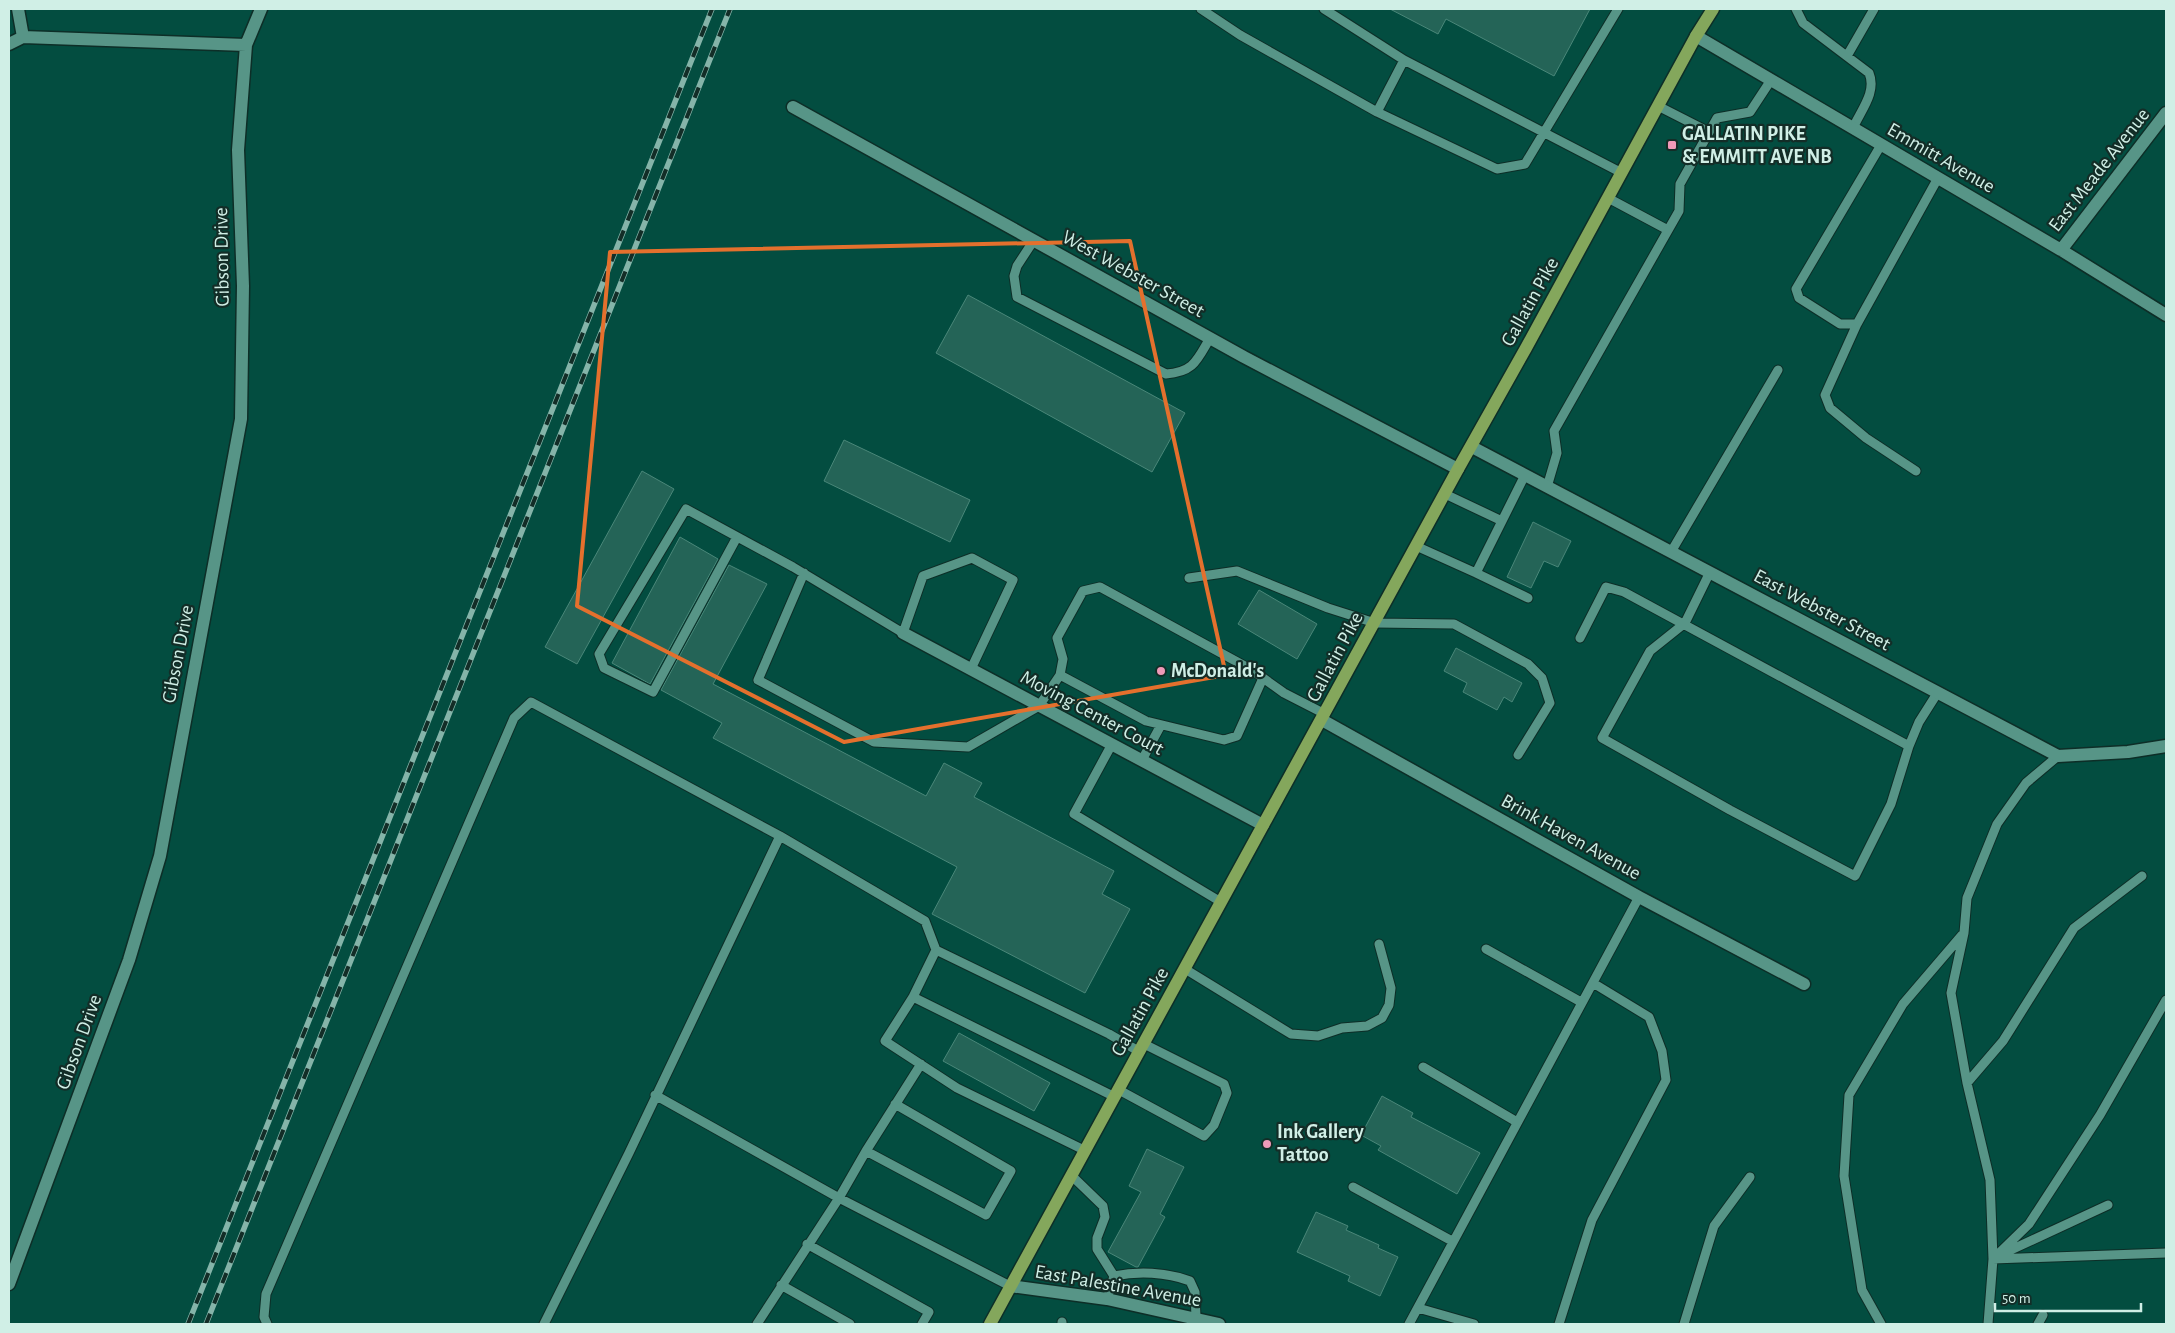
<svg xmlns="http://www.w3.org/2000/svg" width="2175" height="1333" font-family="'Alegreya Sans',sans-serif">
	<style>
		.building { fill: #246457; stroke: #4a8779 }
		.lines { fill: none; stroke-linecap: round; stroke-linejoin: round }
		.service-casing { stroke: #0d2e27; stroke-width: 11 }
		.minor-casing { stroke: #0d2e27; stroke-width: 15 }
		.primary-casing { stroke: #0d2e27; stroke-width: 15 }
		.service { stroke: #579587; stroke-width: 9 }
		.minor { stroke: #579587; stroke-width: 12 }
		.primary { stroke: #84a75c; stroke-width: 12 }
		.rail-casing { stroke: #85b4a9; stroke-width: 5.5 }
		.rail { stroke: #132d27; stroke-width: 4; stroke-dasharray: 11; stroke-linecap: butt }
		.marked { fill: none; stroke: #e4702d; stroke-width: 4; stroke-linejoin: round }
		.poi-dot { fill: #ef9ab8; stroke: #132d27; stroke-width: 2 }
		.labels { text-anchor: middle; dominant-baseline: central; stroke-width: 4.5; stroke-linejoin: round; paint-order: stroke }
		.poi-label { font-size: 20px; font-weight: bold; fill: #d0efe6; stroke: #132d27; text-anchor: start }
		.street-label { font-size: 20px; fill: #d0efe6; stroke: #132d27 }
	</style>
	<rect width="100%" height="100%" fill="#034d40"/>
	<!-- building -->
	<path class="building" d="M1390 9H1590L1554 76 1446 19 1438 34Z
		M968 295 1185 413 1152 472 936 353Z
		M844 440 970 500 950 542 824 481Z
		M642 471 674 489 577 664 545 647Z
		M1533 522 1571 541 1558 567 1544 561 1531 588 1507 577Z
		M680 537 718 559 650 684 612 663Z
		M729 565 767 584 713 684 926 796 944 763 982 783 974 797 1114 871 1102 894 1130 909 1085 993 932 914 957 867 713 738 722 723 661 690Z
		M1259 590 1317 624 1297 659 1238 624Z
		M1456 648 1522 683 1512 702 1504 697 1497 710 1463 692 1467 683 1444 671Z
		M959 1033 1050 1083 1034 1111 943 1061Z
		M1382 1096 1413 1113 1411 1117 1480 1153 1457 1194 1378 1150 1381 1146 1361 1135Z
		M1147 1149 1184 1167 1160 1214 1165 1217 1138 1267H1136L1108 1252 1141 1192 1129 1186Z
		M1316 1212 1348 1226 1346 1230 1379 1245 1378 1248 1398 1257 1380 1296 1348 1281 1350 1276 1297 1252Z"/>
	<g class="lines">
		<!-- service casing -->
		<g class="service-casing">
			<path id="service" d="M1201 9 1240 35 1377 112 1497 169 1525 164 1618 9
				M1324 9 1404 60 1622 173
				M1796 9 1803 23 1869 73C1877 92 1861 110 1853 128
				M1847 56 1874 9
				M1658 106 1709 132
				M1377 112 1404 60
				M1881 145 1796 289 1799 298 1840 324H1857L1938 178
				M1608 198 1668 230
				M1034 240 1017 266 1014 276 1017 297 1166 374C1194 372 1197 360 1210 338
				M1857 324 1825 395 1830 408 1866 438 1916 471
				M1547 487 1557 453 1554 431 1679 211 1680 184 1717 118 1750 112 1771 80
				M1445 494 1502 521
				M737 537 653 692 604 668 599 654 686 509 793 567 903 633 923 576 972 558 1013 580 971 669
				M1416 546 1476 573 1525 475
				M1671 552 1778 370
				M1710 572 1685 623 1650 651 1602 738 1730 810 1855 876 1891 804 1909 746 1919 722 1938 692
				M804 573 758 680 874 742 968 747 1039 706 1060 675 1063 659 1057 638 1083 591 1100 587 1252 670 1284 693 1325 714
				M1476 573 1528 598
				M1189 578 1237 571 1328 608 1375 623 1454 624 1528 664 1542 678 1550 703 1518 755
				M1580 638 1606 587 1624 592 1909 746
				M1060 675 1146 721 1224 740 1237 736 1263 678
				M1112 744 1074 814 1221 902
				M1142 760 1161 725
				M1486 949 1581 1002
				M1185 969 1291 1034 1318 1036 1342 1028 1367 1026 1382 1018 1389 1005 1391 988 1379 944
				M913 997 1115 1097
				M1423 1067 1517 1122
				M1967 1083 2003 1041 2074 928 2142 876
				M1119 1090 1204 1136 1214 1125 1227 1093 1224 1084 1144 1044
				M655 1095 839 1198 1010 1286
				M866 1151 986 1215 1011 1171 895 1104
				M1086 1151 957 1088 885 1041 913 997 936 950 1109 1034 1140 1052
				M1072 1176 1103 1206 1105 1217 1097 1238V1249L1114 1276
				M1353 1187 1452 1241
				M807 1244 929 1312 922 1324
				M2000 1255 2108 1205
				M1993 1259 2029 1224 2100 1115 2166 1000
				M1993 1259 2166 1253
				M781 1285 850 1324
				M1107 1299 1114 1276C1138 1271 1166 1272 1190 1281L1195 1292 1196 1318
				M1418 1308 1474 1324
				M267 1324 264 1317 266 1294 514 718 531 702 780 836
				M544 1324 629 1153 780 836 925 921 936 950
				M757 1324 839 1198 866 1151 921 1064
				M1062 1324V1322
				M1409 1324 1639 897
				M1559 1324 1592 1220 1666 1080 1662 1051 1649 1017 1593 983
				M1684 1324 1714 1226 1750 1177
				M1881 1324 1862 1290 1844 1176 1849 1095 1903 1004 1962 935
				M1988 1324 1993 1259 1990 1180 1967 1083 1951 993 1964 933 1967 898 1997 824 2026 783 2058 756
				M2038 1324 2043 1315"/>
		</g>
		<!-- minor casing -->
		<g class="minor-casing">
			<path id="minor" d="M18 9 23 37
				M1696 36 2061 250 2166 315
				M9 44 23 37 246 45
				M793 107 1244 357 1458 469
				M2061 250 2166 113
				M1472 447 2058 756 2128 752 2166 746
				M903 633 1263 825
				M1322 720 1639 897 1804 984
				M9 1284 129 960 160 856 241 419 243 286 238 150 246 45 261 9
				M1010 1286 1107 1299 1219 1324"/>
		</g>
		<!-- primary casing -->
		<g class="primary-casing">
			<path id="primary" d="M990 1324 1458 469 1526 348 1696 36 1713 9"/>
		</g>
		<!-- service -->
		<use href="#service" class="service"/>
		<!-- minor -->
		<use href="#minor" class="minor"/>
		<!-- primary -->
		<use href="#primary" class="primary"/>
		<!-- rail casing -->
		<g class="rail-casing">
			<path id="rail" d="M188 1324 712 9
				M206 1324 730 9"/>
		</g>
		<!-- rail -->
		<use href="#rail" class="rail"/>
	</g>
	<!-- marked area -->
	<path class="marked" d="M1130 241 1226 675 844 742 577 606 610 252Z"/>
	<!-- markers -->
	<g class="poi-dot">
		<rect x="1667" y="140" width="10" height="10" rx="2.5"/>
		<circle cx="1161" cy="671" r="5"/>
		<circle cx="1267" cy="1144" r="5"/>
	</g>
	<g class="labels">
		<!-- poi labels -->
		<g class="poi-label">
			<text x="1682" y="134">GALLATIN PIKE<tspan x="1682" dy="23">&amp; EMMITT AVE NB</tspan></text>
			<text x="1171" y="671">McDonald's</text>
			<text x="1277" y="1132">Ink Gallery<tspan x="1277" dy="23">Tattoo</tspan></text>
		</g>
		<!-- street labels -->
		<g class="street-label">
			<text transform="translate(1941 158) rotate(30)">Emmitt Avenue</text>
			<text transform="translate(2099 170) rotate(-52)">East Meade Avenue</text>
			<text transform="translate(222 257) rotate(-91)">Gibson Drive</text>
			<text transform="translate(1133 274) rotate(29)">West Webster Street</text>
			<text transform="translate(1530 302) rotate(-61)">Gallatin Pike</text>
			<text transform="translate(1822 610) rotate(28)">East Webster Street</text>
			<text transform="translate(178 654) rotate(-79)">Gibson Drive</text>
			<text transform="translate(1335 657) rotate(-62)">Gallatin Pike</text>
			<text transform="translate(1092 713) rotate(28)">Moving Center Court</text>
			<text transform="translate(1571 837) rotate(29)">Brink Haven Avenue</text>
			<text transform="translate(1140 1012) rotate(-61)">Gallatin Pike</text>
			<text transform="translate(79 1042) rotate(-70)">Gibson Drive</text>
			<text transform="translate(1118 1286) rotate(10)">East Palestine Avenue</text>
		</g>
	</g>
	<!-- border -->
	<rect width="2175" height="1333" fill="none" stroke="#d0efe6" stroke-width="20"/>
	<!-- scale -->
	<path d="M1995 1303v8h146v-8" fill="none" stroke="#d0efe6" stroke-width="2.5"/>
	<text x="2002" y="1303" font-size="15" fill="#d0efe6" stroke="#132d27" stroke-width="4" paint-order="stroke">50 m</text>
</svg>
